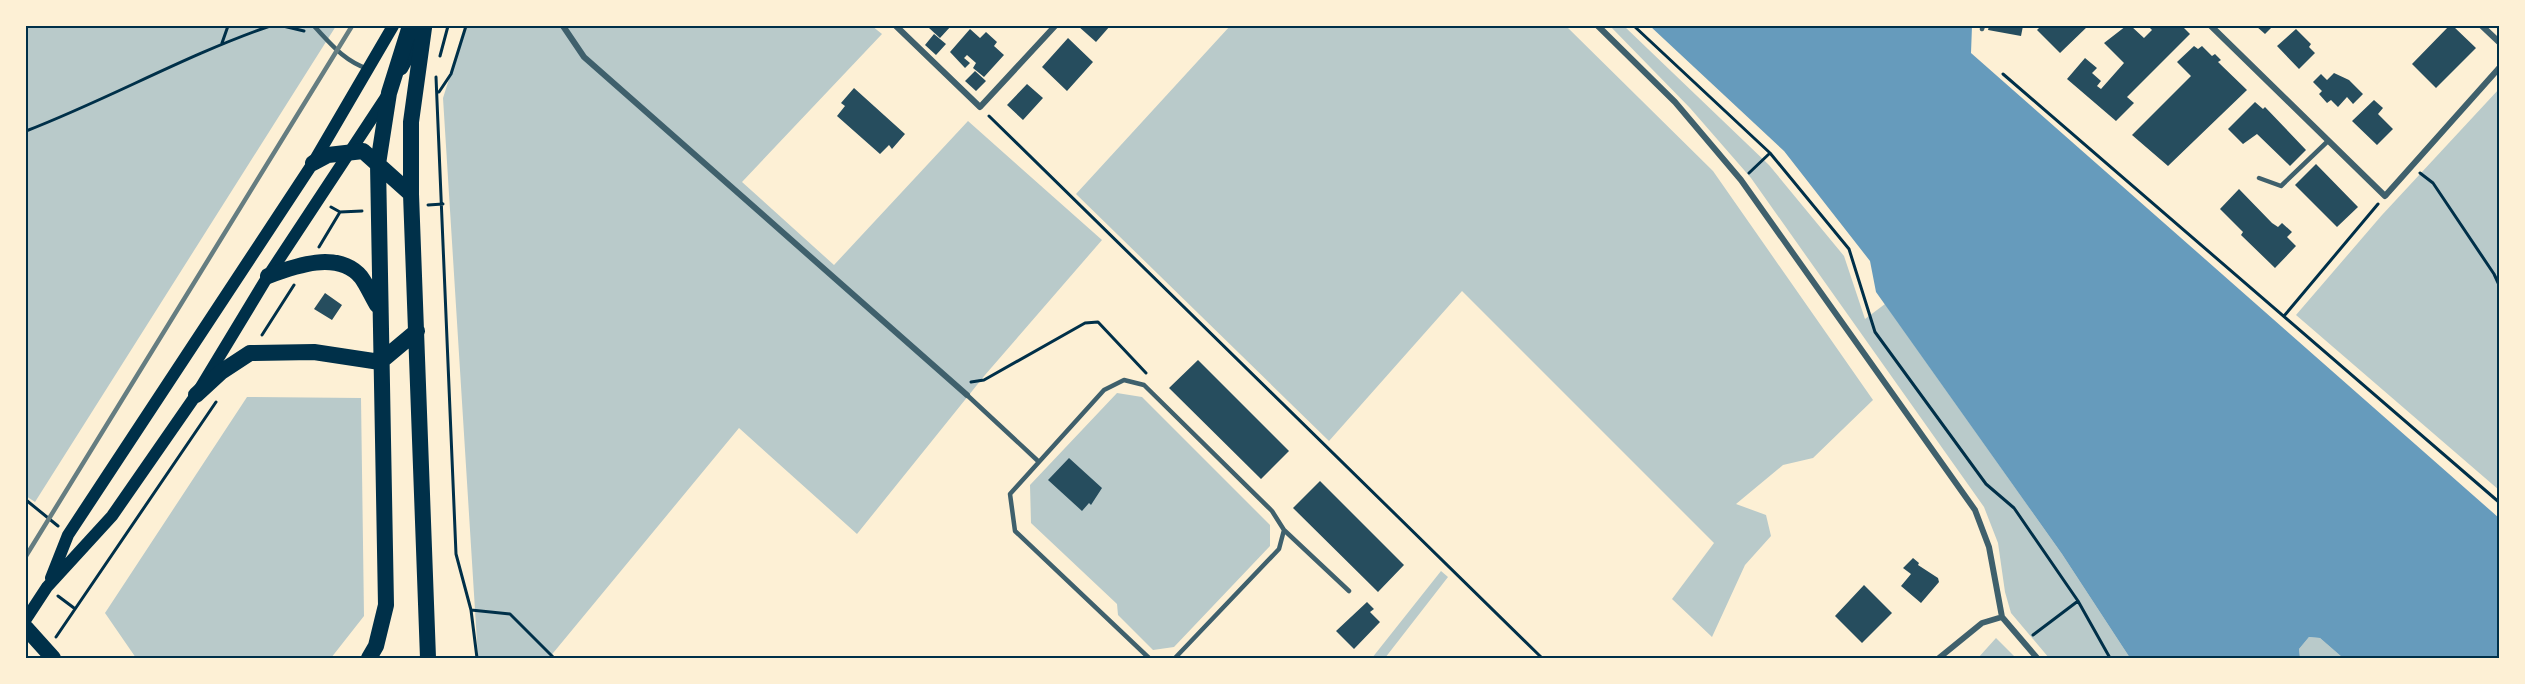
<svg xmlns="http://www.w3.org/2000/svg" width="2525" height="684" font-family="Cabin,sans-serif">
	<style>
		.green { fill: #b9caca }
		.water { fill: #669bbc }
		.building { fill: #264d5e }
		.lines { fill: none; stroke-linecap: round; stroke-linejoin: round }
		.path { stroke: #003049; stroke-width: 3 }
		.service { stroke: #3f606c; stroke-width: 4.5 }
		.minor { stroke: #3f606c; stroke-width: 6 }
		.secondary { stroke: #003049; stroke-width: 12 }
		.trunk { stroke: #003049; stroke-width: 16 }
		.rail { stroke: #657d81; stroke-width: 4.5 }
		.neatline { fill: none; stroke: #003049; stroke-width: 2 }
	</style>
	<rect width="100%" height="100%" fill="#fdf0d5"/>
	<!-- green -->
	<path class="green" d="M26 26H336L35 502 26 496Z
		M466 26H872L882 34 742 182 834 265 968 121 1102 240 985 375 857 534 739 428 549 658H478L443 98Z
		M1230 26H1566L1713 171 1873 400 1813 458 1783 465 1736 504 1766 515 1771 536 1745 565 1712 637 1672 599 1714 543 1462 291 1329 441 1076 194Z
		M1610 26H1624L1769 165 1844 256 1865 319 1885 304 2062 554 2130 658H2049L2011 613 2005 592 1998 543 1984 507 1751 178 1690 108Z
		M2499 89V490L2296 315 2382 215Z
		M1117 393 1142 397 1270 525V546L1174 647 1153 650 1118 615 1117 604 1031 523 1030 485Z
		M247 397 361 398 364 616 331 658H136L105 613Z
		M1441 571 1448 577 1385 658H1372Z
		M2309 637 2320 638 2343 658H2300L2299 649Z
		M1996 638 2016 658H1978Z"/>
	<!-- water -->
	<path class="water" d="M1650 26H1972L1971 53 2499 518V658H2343L2320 638 2309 637 2299 649 2300 658H2130L2062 554 1876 292 1870 261 1784 151Z"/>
	<!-- building -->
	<path class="building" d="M931 26H951L940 38 929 28Z
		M1078 26H1110L1096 42Z
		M1989 26H2023L2021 36 1988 30Z
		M2041 26H2088L2060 53 2037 30Z
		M2126 26H2131L2144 38 2152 30 2148 26H2182L2190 34 2127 97 2134 103 2116 121 2067 79 2085 58 2097 68 2092 73 2101 81 2097 86 2101 89 2124 63 2104 43Z
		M2256 26H2273L2265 34Z
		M2449 26H2453L2476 48 2436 88 2412 64Z
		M970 29 980 38 986 32 997 42 994 46 1004 55 984 77 973 68 976 63 967 55 964 58 970 63 965 68 950 52Z
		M2296 29 2311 44 2309 47 2315 53 2299 69 2277 46Z
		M934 34 946 44 936 55 925 45Z
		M1068 38 1093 62 1067 91 1042 67Z
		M2194 46 2198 49 2202 46 2212 56 2215 54 2221 60 2218 62 2247 90 2168 166 2132 135 2191 76 2177 62Z
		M975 71 986 81 976 91 965 81Z
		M2334 73 2349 80 2363 94 2353 104 2347 97 2338 107 2331 100 2327 103 2319 94 2322 91 2313 82 2321 74 2327 80Z
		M1027 84 1043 98 1023 120 1007 105Z
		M854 88 905 134 892 149 889 145 880 154 837 116 845 106 841 103Z
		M2374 100 2383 108 2378 114 2393 129 2377 145 2352 121Z
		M2255 102 2263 109 2265 107 2306 150 2290 166 2257 134 2243 144 2228 129Z
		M2316 164 2358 207 2337 227 2295 185Z
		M2239 189 2272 223 2278 227 2282 223 2292 232 2287 237 2296 246 2275 268 2241 235 2243 232 2220 209Z
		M325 293 342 305 332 320 314 309Z
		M1198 360 1289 451 1261 479 1169 388Z
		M1069 458 1102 488 1091 505 1089 503 1082 511 1048 480Z
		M1320 481 1404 565 1378 592 1293 508Z
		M1913 558 1919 563 1918 565 1938 578 1939 582 1921 603 1901 586 1911 574 1903 568Z
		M1864 585 1892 613 1862 643 1835 616Z
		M1367 602 1374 609 1370 612 1380 622 1354 649 1336 631Z"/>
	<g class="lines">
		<!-- path -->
		<path class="path" d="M283 26 304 31
			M1634 26 1770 153 1849 249 1875 332 1986 484 2014 508 2078 601 2110 658
			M222 43 228 26
			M440 56 448 26
			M2003 74 2500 503
			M436 77 456 554 471 610 477 658
			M439 92 451 74 466 26
			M989 116 1542 658
			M26 131C109 99 186 55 270 26
			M1749 173 1770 153
			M2420 173 2433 183 2494 274 2500 287
			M428 205 443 204
			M331 207 340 212 362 211
			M319 247 340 212
			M2284 316 2378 204
			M262 335 294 285
			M971 382 984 380 1085 323 1098 322 1146 373
			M26 500 58 526
			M58 596 74 608
			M471 610 510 614 554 658
			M2033 635 2078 601
			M56 637 216 402"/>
		<!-- service -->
		<path class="service" d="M314 26C331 44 343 60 368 69
			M1982 29 1983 26
			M2259 178 2281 186 2328 141
			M967 395 1038 461
			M1284 530 1349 591
			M1149 658 1015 531 1010 494 1104 390 1124 380 1144 385 1272 511 1284 530 1279 549 1175 658"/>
		<!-- minor -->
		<path class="minor" d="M563 26 584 57 967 395
			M896 26 980 107 1055 26
			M1598 26 1675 102 1741 180 1975 510 1989 547 2002 617 2037 658
			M2211 26 2385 196 2500 67
			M2482 26 2500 43
			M1939 658 1982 623 2002 617"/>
		<!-- secondary -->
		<path class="secondary" d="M402 69 421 34
			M51 578 68 535 313 163 393 26
			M26 619 47 587 112 516 196 395 268 276 386 97"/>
		<!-- trunk -->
		<path class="trunk" d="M424 28 411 122V194L428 658
			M313 163 328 155 363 151 411 194
			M268 276C295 266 338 250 361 277 367 285 372 297 377 305
			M196 395 221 372 250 353 314 352 380 362 417 331
			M26 628 53 658
			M369 658 376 646 386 605 378 164 389 93 410 26"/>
		<!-- rail -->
		<path class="rail" d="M26 556 352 26"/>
	</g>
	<!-- border -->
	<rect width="2525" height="684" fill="none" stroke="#fdf0d5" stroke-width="54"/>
	<rect x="27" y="27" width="2471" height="630" class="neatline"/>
</svg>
